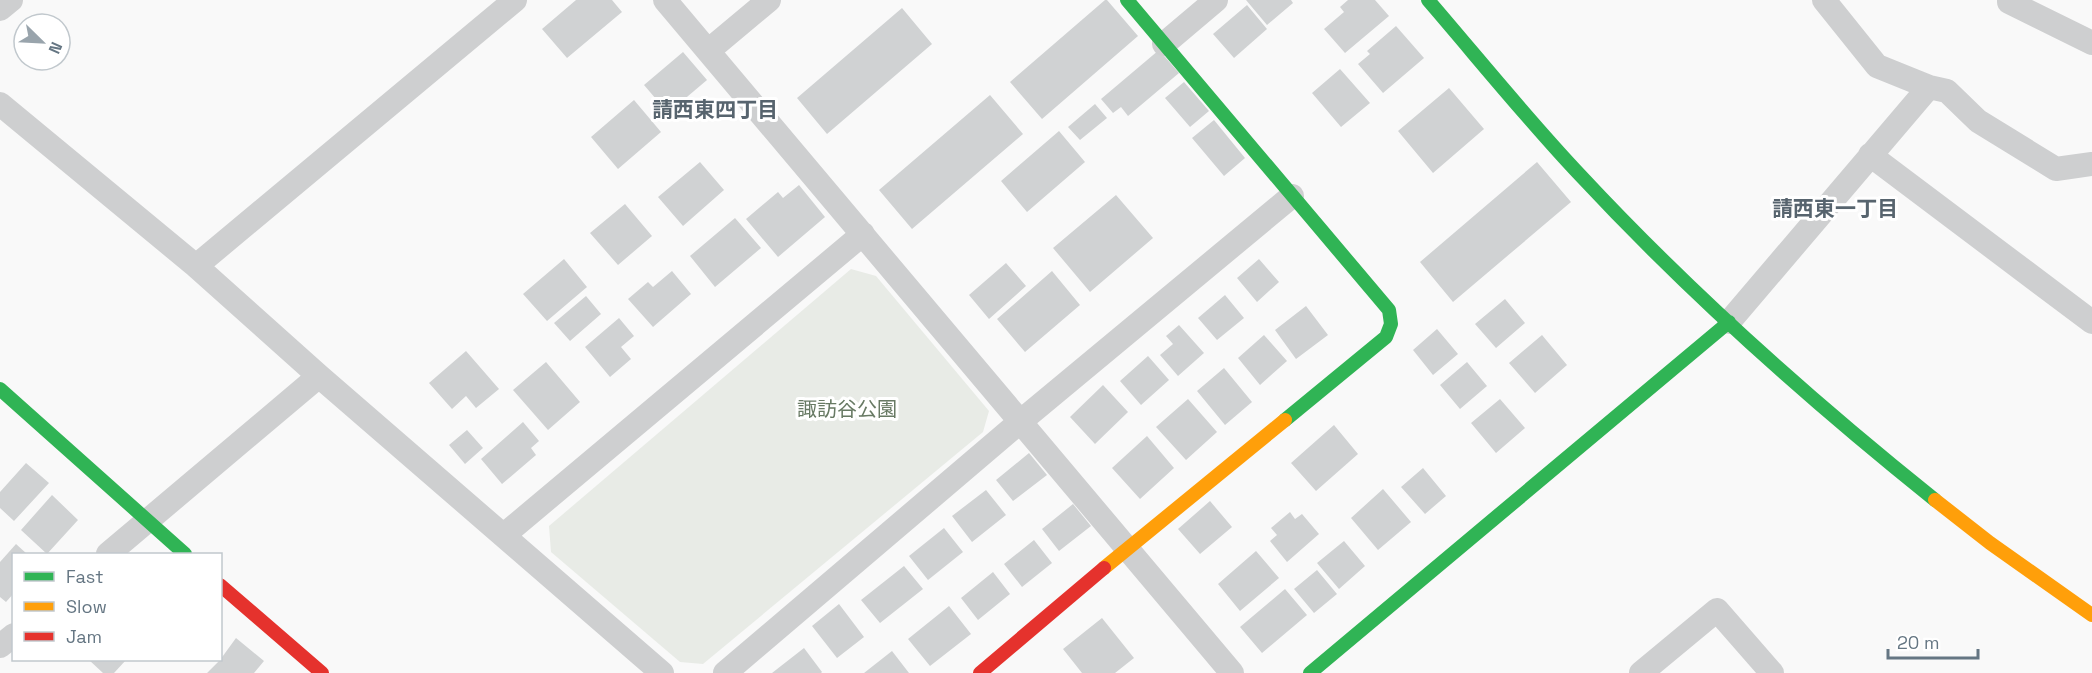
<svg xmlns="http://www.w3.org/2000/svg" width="2092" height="673" font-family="'Space Grotesk','Noto Sans JP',sans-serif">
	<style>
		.green { fill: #e8ebe6 }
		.building { fill: #d0d2d3 }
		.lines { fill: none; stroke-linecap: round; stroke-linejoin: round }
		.street { stroke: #cecfd0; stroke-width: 24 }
		.fast { stroke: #30b455; stroke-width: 14 }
		.slow { stroke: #ff9f0a; stroke-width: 14 }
		.jam { stroke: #e5322d; stroke-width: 14 }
		.labels { text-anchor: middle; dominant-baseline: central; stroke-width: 6; stroke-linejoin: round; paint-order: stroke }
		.park-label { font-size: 20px; fill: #687a64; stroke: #fff }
		.neighbourhood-label { font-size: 21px; font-weight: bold; fill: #57646e; stroke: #fff }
	</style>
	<rect width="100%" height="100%" fill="#f9f9f9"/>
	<!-- green -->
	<path class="green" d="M851 269 876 276 989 411 983 432 703 664 680 662 551 552 549 526Z"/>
	<!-- building -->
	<path class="building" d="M576 0H612L622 12 567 58 542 29Z
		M1105 0H1107L1138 36 1042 119 1010 82Z
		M1246 0H1291L1293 3 1267 25Z
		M1348 0H1375L1389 16 1345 53 1324 29 1344 12 1340 7Z
		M1247 5 1267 29 1234 58 1213 34Z
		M902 8 932 44 827 134 797 98Z
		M1396 26 1424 58 1383 93 1358 64 1370 54 1367 51Z
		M1159 50 1179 73 1128 116 1121 107 1113 113 1101 99Z
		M683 52 707 80 668 113 644 85Z
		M1340 69 1370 103 1341 127 1312 93Z
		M1184 82 1209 111 1190 127 1165 98Z
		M1449 88 1484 129 1433 173 1398 131Z
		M990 95 1023 134 912 229 879 190Z
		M634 100 661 132 618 169 591 137Z
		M1095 104 1107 118 1080 140 1068 127Z
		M1214 120 1245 158 1224 176 1192 138Z
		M1059 131 1085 162 1027 212 1001 181Z
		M700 162 724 190 683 226 658 197Z
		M1537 162 1571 202 1453 302 1420 262Z
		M799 185 825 217 778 257 746 219 778 192 783 198Z
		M1116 195 1153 238 1090 292 1053 248Z
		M625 204 652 236 618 265 590 233Z
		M735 218 761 248 715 287 690 256Z
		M564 259 587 287 547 321 523 294Z
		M1259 259 1279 282 1257 302 1237 278Z
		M1006 263 1026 286 989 319 969 295Z
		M672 271 691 294 653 327 628 299 648 282 653 287Z
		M1052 271 1080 305 1025 352 997 319Z
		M1225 295 1244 318 1217 340 1198 318Z
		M586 296 601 314 570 341 554 323Z
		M1505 299 1525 323 1496 348 1475 324Z
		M1306 306 1328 335 1296 359 1275 330Z
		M619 318 634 336 621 347 631 359 610 377 585 347Z
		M1179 325 1204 353 1178 376 1160 355 1173 344 1166 336Z
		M1437 329 1458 354 1433 375 1413 350Z
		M1264 335 1287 361 1260 385 1238 358Z
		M1542 335 1567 365 1535 393 1509 363Z
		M466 351 499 389 476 408 466 396 452 409 429 383Z
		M1148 356 1169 380 1141 405 1120 381Z
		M546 362 580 402 548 430 513 390Z
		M1467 362 1487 386 1460 409 1440 385Z
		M1224 368 1252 402 1225 425 1197 391Z
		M1103 385 1128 412 1095 444 1070 417Z
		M1188 399 1217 432 1186 460 1156 427Z
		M1500 399 1525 428 1496 453 1471 423Z
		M523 422 539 441 531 448 536 455 502 484 481 459Z
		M1334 425 1358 454 1316 491 1291 463Z
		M467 430 483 448 465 464 449 445Z
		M1147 436 1174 468 1140 499 1112 468Z
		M1029 453 1047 475 1013 501 996 480Z
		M26 463 49 483 14 521 0 508V492Z
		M1423 468 1446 496 1425 514 1401 487Z
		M1383 489 1411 522 1378 550 1351 518Z
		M986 490 1006 515 972 542 952 516Z
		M52 495 78 520 47 554 21 530Z
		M1210 501 1232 527 1200 554 1178 529Z
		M1073 504 1091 526 1059 551 1042 529Z
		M1290 512 1295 519 1302 514 1319 534 1287 562 1270 541 1277 535 1271 528Z
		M944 528 963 552 928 580 909 556Z
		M1034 540 1052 563 1022 587 1004 564Z
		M1344 541 1365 566 1339 589 1317 563Z
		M16 544 27 554H14V593L6 602 0 597V562Z
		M1256 551 1279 578 1240 611 1218 584Z
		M904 566 923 589 880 623 861 600Z
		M1317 570 1337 594 1314 613 1294 589Z
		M993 572 1010 594 978 620 961 598Z
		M1285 589 1307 615 1262 653 1240 627Z
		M839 604 864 637 837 658 812 626Z
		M949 606 971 634 930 666 908 639Z
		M1102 618 1134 658 1115 673H1082L1063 649Z
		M236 638 264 661 254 673H207L220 660Z
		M804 648 822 672 821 673H772Z
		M892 651 909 673H864Z
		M89 660H126L114 673H103Z"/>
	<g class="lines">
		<!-- street -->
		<path class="street" d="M665 0 1232 673
			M1824 0 1877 66 1929 87 1947 91 1978 121 2056 169 2092 164
			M2009 0V2L2092 43
			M0 9 11 0
			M1164 44 1216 0
			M708 51 769 0
			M0 104 196 266 319 376 662 673
			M1870 155 2092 322
			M196 266 515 0
			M1729 322 1929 87
			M504 535 863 234
			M108 554 319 376
			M0 646 14 635
			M725 673 1021 421 1292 196
			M1641 673 1717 610 1772 673"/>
		<!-- fast -->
		<path class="fast" d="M1127 0 1389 310 1391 324 1386 337 1285 420
			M1428 0C1478 58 1527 119 1580 175 1689 292 1810 400 1935 500
			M0 389 185 554
			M1310 673 1729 322"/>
		<!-- slow -->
		<path class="slow" d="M1935 500 1990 543 2092 615
			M1104 568 1285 420"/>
		<!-- jam -->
		<path class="jam" d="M220 585 322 673
			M980 673 1104 568"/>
	</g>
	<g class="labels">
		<!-- park labels -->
		<g class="park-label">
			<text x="847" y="409">諏訪谷公園</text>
		</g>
		<!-- neighbourhood labels -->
		<g class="neighbourhood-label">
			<text x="715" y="109">請西東四丁目</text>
			<text x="1835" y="208">請西東一丁目</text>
		</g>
	</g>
	<!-- legend -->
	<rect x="12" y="553" width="210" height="108" fill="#ffffff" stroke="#c1c8cd" stroke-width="1.5"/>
	<rect x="24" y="572" width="30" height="9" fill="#30b455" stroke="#c1c8cd" stroke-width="1.5"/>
	<text x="66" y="583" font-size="18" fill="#657683">Fast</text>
	<rect x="24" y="602" width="30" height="9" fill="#ff9f0a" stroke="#c1c8cd" stroke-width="1.5"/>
	<text x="66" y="613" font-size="18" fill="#657683">Slow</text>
	<rect x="24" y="632" width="30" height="9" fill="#e5322d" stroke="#c1c8cd" stroke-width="1.5"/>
	<text x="66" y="643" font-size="18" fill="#657683">Jam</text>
	<!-- north arrow -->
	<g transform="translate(42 42) rotate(114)"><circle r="28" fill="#ffffff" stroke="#c1c8cd" stroke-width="1.5"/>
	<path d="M0-4.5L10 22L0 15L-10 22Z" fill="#99a4ac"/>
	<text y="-9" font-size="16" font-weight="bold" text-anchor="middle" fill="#657683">N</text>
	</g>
	<!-- scale -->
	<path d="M1888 649v9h90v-9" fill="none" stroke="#657683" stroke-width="3"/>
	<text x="1897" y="649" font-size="18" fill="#657683" stroke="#ffffff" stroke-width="4.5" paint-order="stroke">20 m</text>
</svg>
